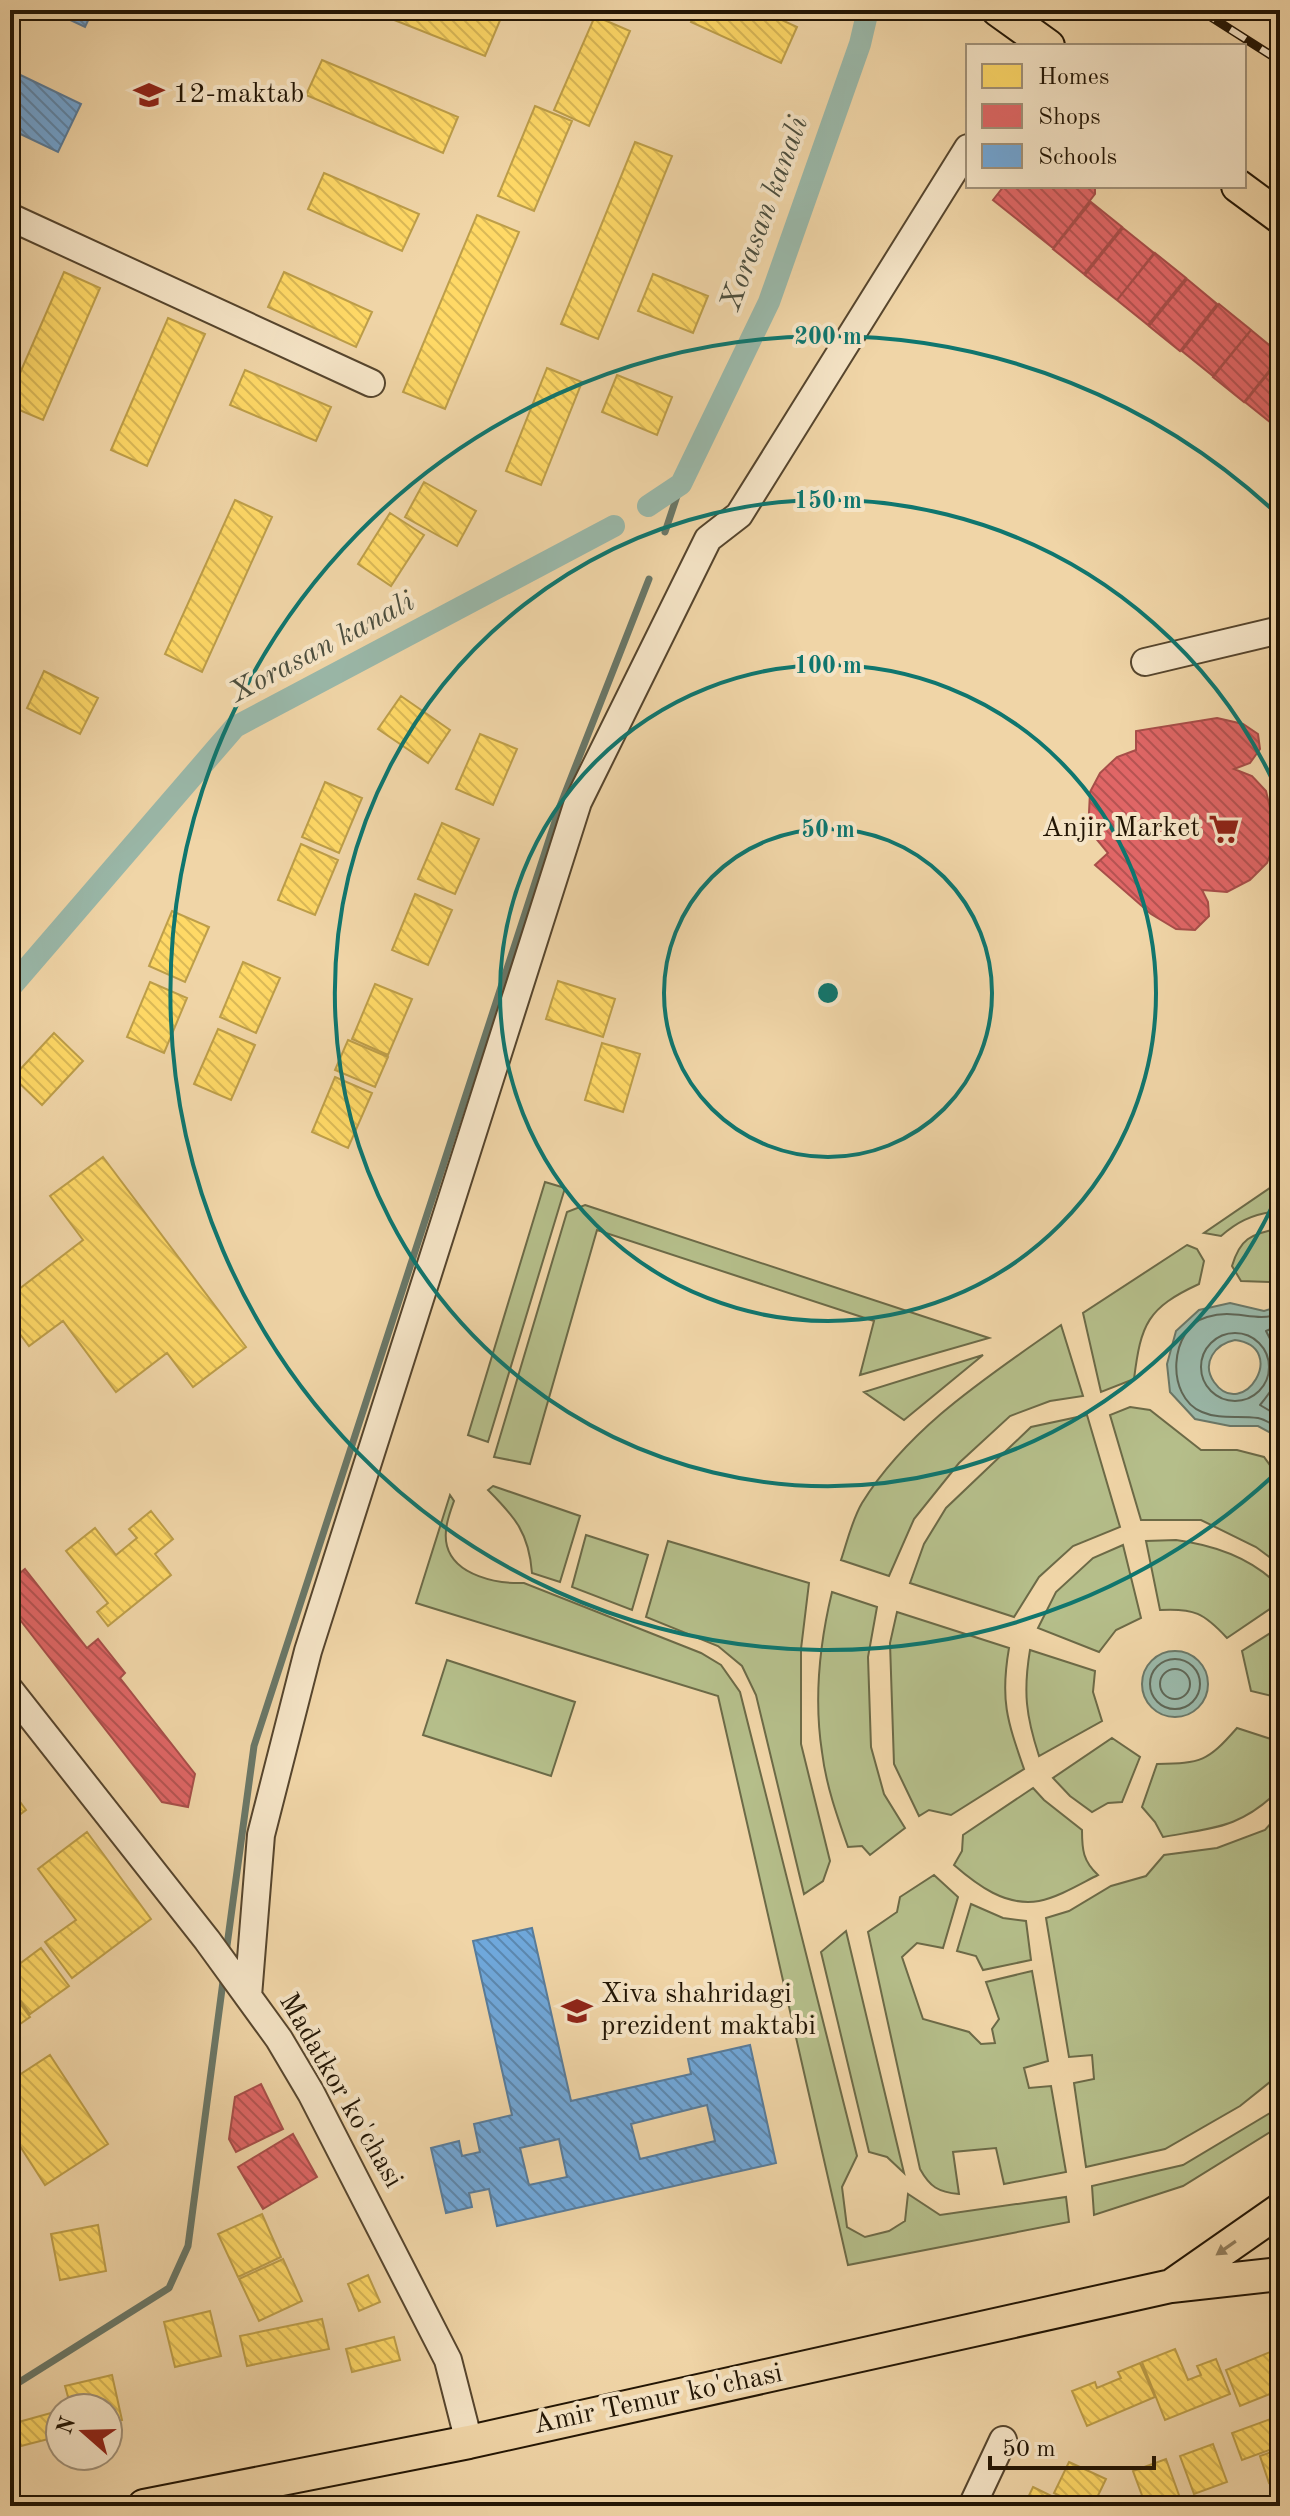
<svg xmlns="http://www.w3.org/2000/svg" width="1290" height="2516" font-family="'Old Standard TT',serif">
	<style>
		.grass { fill: #b5be8a; stroke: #6c6a47; stroke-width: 2 }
		.water { fill: #9ab8a9; stroke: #6a7767; stroke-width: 2; fill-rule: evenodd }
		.homes { fill: url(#homes-back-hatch); stroke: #bd9e49; stroke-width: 2 }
		.shops { fill: url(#shops-back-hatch); stroke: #a74e49; stroke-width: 2 }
		.schools { fill: url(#schools-back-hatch); stroke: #587c9b; stroke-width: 2; fill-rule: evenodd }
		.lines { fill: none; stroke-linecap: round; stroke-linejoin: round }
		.shore { stroke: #5e6656; stroke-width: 2 }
		.stream { stroke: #6a7767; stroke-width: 7 }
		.canal { stroke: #9ab8a9; stroke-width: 22 }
		.minor-casing { stroke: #56452d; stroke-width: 30 }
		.major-casing { stroke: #221504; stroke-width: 36 }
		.minor { stroke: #f5e4c6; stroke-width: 26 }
		.major { stroke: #f0d5a7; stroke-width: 32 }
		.rail-casing { stroke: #221504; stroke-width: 9 }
		.rail { stroke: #f5e4c6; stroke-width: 6; stroke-dasharray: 18; stroke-linecap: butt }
		.oneway { fill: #937f5e }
		.ring { fill: none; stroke: #0f766e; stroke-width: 4 }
		.labels { text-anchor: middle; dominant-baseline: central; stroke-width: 8; stroke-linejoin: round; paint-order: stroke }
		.poi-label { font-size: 28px; fill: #221504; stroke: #f5e4c6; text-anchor: start }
		.street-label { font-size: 28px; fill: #221504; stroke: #f5e4c6 }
		.water-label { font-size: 30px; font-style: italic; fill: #4c4e3e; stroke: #f5e4c6 }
		.centre { fill: #0f766e; stroke: #f5e4c6; stroke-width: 4 }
		.ring-label { font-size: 24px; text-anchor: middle; font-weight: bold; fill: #0f766e; stroke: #f5e4c6; stroke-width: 8; stroke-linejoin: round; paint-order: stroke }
	</style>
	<defs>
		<pattern id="homes-back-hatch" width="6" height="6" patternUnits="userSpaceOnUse" patternTransform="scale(2)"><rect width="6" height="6" fill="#ffd966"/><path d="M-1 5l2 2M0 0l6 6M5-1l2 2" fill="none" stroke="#dab957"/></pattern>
		<pattern id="shops-back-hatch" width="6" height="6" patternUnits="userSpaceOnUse" patternTransform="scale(2)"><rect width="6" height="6" fill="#e06666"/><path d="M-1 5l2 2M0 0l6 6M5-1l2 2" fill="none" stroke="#b55352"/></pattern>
		<pattern id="schools-back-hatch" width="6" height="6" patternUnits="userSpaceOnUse" patternTransform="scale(2)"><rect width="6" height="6" fill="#6fa8dc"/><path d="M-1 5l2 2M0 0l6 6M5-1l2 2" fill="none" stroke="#5b88b0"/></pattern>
	</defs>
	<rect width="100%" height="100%" fill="#f0d5a7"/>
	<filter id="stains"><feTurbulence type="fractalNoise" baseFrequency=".0025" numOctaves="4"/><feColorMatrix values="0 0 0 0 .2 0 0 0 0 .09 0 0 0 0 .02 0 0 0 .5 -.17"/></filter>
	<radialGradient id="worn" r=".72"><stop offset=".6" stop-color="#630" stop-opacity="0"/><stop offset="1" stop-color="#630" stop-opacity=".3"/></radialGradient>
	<!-- grass -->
	<path class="grass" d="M1280 1181V1199L1272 1212C1251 1215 1237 1222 1221 1236L1204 1233Z
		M545 1182 565 1188 488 1442 468 1435Z
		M585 1205 989 1338 860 1375 874 1321 597 1230 530 1464 494 1457 567 1212Z
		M1280 1228V1278L1269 1282 1241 1281 1232 1266C1241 1236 1252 1235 1280 1228Z
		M1187 1245 1197 1249 1204 1261 1199 1284C1147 1308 1141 1324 1134 1379L1101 1392 1083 1313Z
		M1061 1325 1083 1396 1050 1401 1010 1416 959 1463 914 1519 889 1576 841 1560C847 1542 852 1520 862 1503 910 1426 989 1376 1061 1325Z
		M983 1355 904 1420 864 1392Z
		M1130 1407 1150 1410 1201 1450H1237L1264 1457 1280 1479V1565L1256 1547 1201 1520H1141L1110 1415Z
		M1087 1415 1120 1527 1073 1546 1039 1577 1014 1617 910 1583 924 1544 946 1508 1031 1427Z
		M493 1486 580 1516 560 1582 532 1573C529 1533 515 1517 488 1490Z
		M450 1495 454 1501C449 1515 443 1531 447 1546 455 1576 498 1584 524 1583L701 1653 721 1665 740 1692 857 2156 842 2187 847 2227 865 2237 889 2231 905 2221 908 2194 940 2215 1066 2197 1069 2222 848 2265 718 1696 416 1603Z
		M586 1535 648 1555 632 1610 572 1587Z
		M1176 1540C1214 1545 1253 1559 1280 1587V1602L1227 1638C1204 1613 1194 1608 1160 1610L1146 1541Z
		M668 1541 809 1583 801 1649V1744L830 1861 823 1881 804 1894 756 1695 742 1666 718 1646 646 1617Z
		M1123 1545 1141 1618 1116 1630 1099 1652 1038 1628 1056 1592 1093 1558Z
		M832 1592 877 1607 868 1657 871 1747 884 1794 905 1828 870 1855 862 1846 848 1847C837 1816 826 1785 822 1752 814 1700 820 1642 832 1592Z
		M897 1612 1009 1648C1000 1700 1007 1720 1024 1769L951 1815 929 1810 919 1816 894 1764 890 1643Z
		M1280 1627V1698L1251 1691 1242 1651Z
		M1030 1650 1095 1671 1093 1692 1102 1721 1039 1756C1026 1716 1023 1692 1030 1650Z
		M447 1660 575 1702 551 1776 423 1735Z
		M1237 1728 1280 1742V1789C1242 1828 1213 1828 1163 1837L1155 1822 1142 1807 1157 1764C1202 1763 1207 1762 1237 1728Z
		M1112 1738 1140 1757 1122 1802 1108 1803 1092 1812 1070 1796 1053 1778Z
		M1033 1788 1044 1800 1082 1830C1082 1850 1083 1861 1098 1875 1080 1884 1059 1897 1039 1901 1006 1907 977 1885 954 1865L962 1851 963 1835Z
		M1280 1813V2074L1240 2106 1165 2149 1086 2167 1074 2083 1094 2079 1092 2055 1069 2057 1046 1918 1069 1911 1111 1886 1146 1876 1164 1855 1217 1848 1265 1830Z
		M934 1875 958 1897 943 1948 917 1943 902 1957 923 2019 969 2032 981 2044 995 2043 992 2029 999 2019 986 1982 1032 1971 1048 2061 1024 2068 1029 2088 1051 2086 1066 2172 1004 2184 996 2148 953 2152 959 2194C938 2192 930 2187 920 2169L868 1932 897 1912 900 1897Z
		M971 1904 1003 1918 1026 1921 1031 1960 983 1970 976 1956 957 1951Z
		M846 1931 904 2173 887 2157 869 2152 821 1952Z
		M1280 2104V2126L1183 2186 1094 2215 1092 2186 1183 2165 1270 2113Z"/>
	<!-- water -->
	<path class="water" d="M1230 1303 1264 1311 1280 1306V1438L1258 1426H1230L1195 1419 1170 1392 1167 1364 1176 1331 1199 1310ZM1235 1340C1290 1347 1243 1423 1214 1382 1201 1363 1215 1344 1235 1340Z
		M1142 1684a33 33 0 1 1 66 0a33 33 0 1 1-66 0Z"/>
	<!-- homes -->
	<path class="homes" d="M369 10H480L501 18 485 56Z
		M697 10H760L797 27 781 63 691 22Z
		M595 16 630 31 589 126 554 110Z
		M322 60 458 117 443 153 306 95Z
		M535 106 572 121 534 211 498 196Z
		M635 142 672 156 598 339 561 324Z
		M324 173 419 214 402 251 308 209Z
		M477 215 519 232 445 409 403 392Z
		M64 272 100 288 43 420 10 406V396Z
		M284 272 372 312 356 347 268 307Z
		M653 274 708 296 693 333 638 311Z
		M168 318 205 334 147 466 111 450Z
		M547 368 582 382 541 485 506 471Z
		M245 370 331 407 316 441 230 405Z
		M617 375 672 397 657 435 602 412Z
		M424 482 476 511 457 546 405 517Z
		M235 500 272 517 202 672 165 654Z
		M390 513 424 535 391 586 358 564Z
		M44 671 98 698 80 734 27 708Z
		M401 696 450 730 428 763 378 729Z
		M480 734 517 749 493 805 456 789Z
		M325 782 362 798 339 853 302 837Z
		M442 823 479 839 455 894 418 879Z
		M301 844 338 860 315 915 278 900Z
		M415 894 452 910 428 965 392 950Z
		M172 911 209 927 185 982 149 966Z
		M243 962 280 978 256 1033 220 1017Z
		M558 981 615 999 603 1037 546 1019Z
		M150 982 187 998 164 1053 127 1037Z
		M375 984 412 999 388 1055 352 1039Z
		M218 1029 255 1045 231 1100 194 1084Z
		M54 1033 83 1061 42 1105 13 1077Z
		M348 1040 388 1057 375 1087 335 1070Z
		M602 1043 640 1054 623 1112 585 1100Z
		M335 1077 372 1093 348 1148 312 1132Z
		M103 1157 246 1347 193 1387 167 1353 116 1392 63 1321 29 1346 10 1321V1296L83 1240 50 1196Z
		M151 1511 173 1539 155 1554 171 1575 108 1626 97 1612 108 1603 66 1551 95 1528 116 1555 137 1538 129 1529Z
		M10 1788 26 1810 10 1822Z
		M87 1832 151 1919 72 1978 45 1942 76 1920 38 1869Z
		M41 1948 69 1986 30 2014 10 1986V1971Z
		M10 1990 30 2017 10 2031Z
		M50 2055 108 2144 45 2185 16 2140 10 2144V2081Z
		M262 2214 281 2257 238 2277 218 2234Z
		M98 2225 106 2271 60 2280 51 2234Z
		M283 2259 302 2301 259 2321 239 2279Z
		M368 2275 380 2302 359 2311 348 2284Z
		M210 2311 221 2356 175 2367 164 2322Z
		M322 2319 329 2349 247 2366 240 2336Z
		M394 2337 400 2360 352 2372 346 2349Z
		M1175 2349 1188 2380 1201 2375 1197 2366 1216 2359 1230 2394 1165 2420 1142 2362Z
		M1275 2350 1280 2363V2390L1240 2406 1226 2370Z
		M1140 2363 1155 2397 1087 2426 1072 2391 1095 2382 1097 2388 1121 2378 1118 2372Z
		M112 2375 122 2420 108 2424V2408H71L65 2386Z
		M58 2411 60 2436 21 2446 15 2423Z
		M1279 2416 1280 2446 1242 2460 1232 2433Z
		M1213 2444 1227 2482 1194 2494 1180 2456Z
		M1280 2449V2479L1269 2483 1260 2456Z
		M1166 2459 1180 2498 1158 2506H1146L1133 2471Z
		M1069 2462 1106 2479 1093 2506H1080L1054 2493Z
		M1033 2487 1070 2505 1069 2506H1024Z"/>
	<!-- shops -->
	<path class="shops" d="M1004 186H1095V194L1053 248 993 200Z
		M1091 202 1122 227 1084 274 1053 249Z
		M1123 228 1154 253 1117 300 1085 275Z
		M1155 253 1186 278 1148 325 1117 300Z
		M1187 279 1217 304 1180 351 1149 326Z
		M1219 304 1251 330 1213 376 1182 351Z
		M1251 330 1280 354V357L1244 402 1213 377Z
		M1280 359V422L1276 427 1245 402Z
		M1217 718 1243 724 1258 734 1260 749 1250 763 1234 769 1252 776 1266 791 1277 837 1267 863 1250 880 1227 892 1202 890 1208 902 1209 916 1195 930 1176 929 1151 914 1095 865 1108 853 1094 836 1089 813 1090 792 1100 773 1117 757 1136 750V731Z
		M25 1569 87 1648 98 1639 125 1673 120 1678 195 1774 188 1807 162 1802 10 1607V1581Z
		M261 2084 283 2129 236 2152 229 2139 235 2097Z
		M293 2134 317 2177 263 2209 238 2167Z"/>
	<!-- schools -->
	<path class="schools" d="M49 10H93L85 27Z
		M10 70 81 104 58 152 10 129Z
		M532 1928 571 2101 691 2074 688 2059 750 2045 776 2163 497 2226 489 2189 469 2193 472 2207 446 2213 431 2148 459 2141 462 2156 480 2152 474 2124 512 2115 473 1941ZM707 2105 715 2141 640 2159 631 2124ZM559 2139 567 2177 529 2185 520 2148Z"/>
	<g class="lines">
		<!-- shore -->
		<path class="shore" d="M1280 1314C1253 1323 1236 1308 1207 1317 1169 1328 1165 1397 1202 1412 1220 1420 1239 1415 1258 1418 1265 1419 1273 1425 1280 1429
			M1280 1325 1266 1331C1284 1365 1285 1374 1260 1405L1280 1417
			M1201 1367a34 34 0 1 1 68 0a34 34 0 1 1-68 0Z
			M1150 1684a25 25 0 1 1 50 0a25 25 0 1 1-50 0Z
			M1160 1684a15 15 0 1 1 30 0a15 15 0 1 1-30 0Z"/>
		<!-- stream -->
		<path class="stream" d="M665 532 681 484
			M226 1953 254 1746 560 806 649 579
			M10 2388 169 2288 188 2246 224 1974"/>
		<!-- canal -->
		<path class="canal" d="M648 506 681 484 769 302 860 44 868 10
			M10 988 235 727 614 526"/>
		<!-- minor casing -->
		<g class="minor-casing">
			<path id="minor" d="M10 217 371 383
				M1145 662 1280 630
				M10 1690 207 1940 279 2039 311 2093 448 2360 469 2442
				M248 1996 261 1835 308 1651 578 802 708 539 739 515 968 148
				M972 2506 1003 2440"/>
		</g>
		<!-- major casing -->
		<g class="major-casing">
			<path id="major" d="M998 10 1048 46
				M1238 186 1280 217
				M1174 2284 1280 2210
				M144 2506 469 2442 1171 2286 1280 2274"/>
		</g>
		<!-- minor -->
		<use href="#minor" class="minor"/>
		<!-- major -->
		<use href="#major" class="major"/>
		<!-- rail casing -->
		<g class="rail-casing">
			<path id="rail" d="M1200 10 1280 61"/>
		</g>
		<!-- rail -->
		<use href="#rail" class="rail"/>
	</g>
	<!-- one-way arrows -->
	<defs><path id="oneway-solid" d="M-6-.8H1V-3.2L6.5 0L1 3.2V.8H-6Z" transform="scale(2)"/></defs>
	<use class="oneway" href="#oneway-solid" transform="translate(1226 2248) rotate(145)"/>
	<!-- distance rings -->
	<g class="ring">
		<circle cx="828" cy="993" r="164"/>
		<circle cx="828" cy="993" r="328"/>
		<path d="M1278 1194A493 493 0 1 1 1278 792"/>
		<path d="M1276 1473A657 657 0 1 1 1276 513"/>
	</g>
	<!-- icons -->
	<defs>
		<g id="school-bare" transform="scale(2.4)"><path d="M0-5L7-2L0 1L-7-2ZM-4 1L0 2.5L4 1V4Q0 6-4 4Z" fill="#8f2418" stroke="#f5e4c6" stroke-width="2.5" paint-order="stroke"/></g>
		<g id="supermarket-bare" transform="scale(2.4)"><path d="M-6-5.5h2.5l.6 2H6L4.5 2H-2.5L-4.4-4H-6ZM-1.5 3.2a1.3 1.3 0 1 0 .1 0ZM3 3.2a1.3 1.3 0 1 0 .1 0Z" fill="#8f2418" stroke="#f5e4c6" stroke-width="2.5" paint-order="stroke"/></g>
	</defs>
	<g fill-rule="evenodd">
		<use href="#school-bare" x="149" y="95"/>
		<use href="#supermarket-bare" x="1224" y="829"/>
		<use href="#school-bare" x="577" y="2011"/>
	</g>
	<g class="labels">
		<!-- poi labels -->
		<g class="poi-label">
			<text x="173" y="95">12-maktab</text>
			<text x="1200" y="829" text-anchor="end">Anjir Market</text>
			<text x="601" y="1995">Xiva shahridagi<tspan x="601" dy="32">prezident maktabi</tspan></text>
		</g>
		<!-- street labels -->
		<g class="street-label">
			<text transform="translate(340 2091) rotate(60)">Madatkor ko'chasi</text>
			<text transform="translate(658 2400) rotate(-12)">Amir Temur ko'chasi</text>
		</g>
		<!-- water labels -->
		<g class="water-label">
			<text transform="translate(765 214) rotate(-70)">Xorasan kanali</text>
			<text transform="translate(322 648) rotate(-28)">Xorasan kanali</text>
		</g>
	</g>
	<circle cx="828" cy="993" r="12" class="centre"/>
	<g class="ring-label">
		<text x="828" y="344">200 m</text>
		<text x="828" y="508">150 m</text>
		<text x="828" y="673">100 m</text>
		<text x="828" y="837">50 m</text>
	</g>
	<!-- margin -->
	<rect width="1290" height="2516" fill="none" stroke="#f0d5a7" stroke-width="40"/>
	<rect x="12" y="12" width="1266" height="2492" fill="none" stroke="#221504" stroke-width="4"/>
	<rect x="20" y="20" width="1250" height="2476" fill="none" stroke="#221504" stroke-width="2"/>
	<!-- legend -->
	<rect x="966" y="44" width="280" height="144" fill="#f5e4c6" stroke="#a19178" stroke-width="2"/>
	<rect x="982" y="64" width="40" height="24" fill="#ffd966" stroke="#a19178" stroke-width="2"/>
	<text x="1038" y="84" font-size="24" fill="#221504">Homes</text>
	<rect x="982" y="104" width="40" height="24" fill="#e06666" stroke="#a19178" stroke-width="2"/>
	<text x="1038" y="124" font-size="24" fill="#221504">Shops</text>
	<rect x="982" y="144" width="40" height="24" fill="#6fa8dc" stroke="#a19178" stroke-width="2"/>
	<text x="1038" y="164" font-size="24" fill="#221504">Schools</text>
	<!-- north arrow -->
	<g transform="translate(84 2432) rotate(290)"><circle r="38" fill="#f5e4c6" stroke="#a19178" stroke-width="2"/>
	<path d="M0-6L14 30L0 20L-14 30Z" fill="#8f2418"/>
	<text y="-12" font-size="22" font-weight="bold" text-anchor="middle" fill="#221504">N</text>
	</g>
	<!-- scale -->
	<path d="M990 2456v12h164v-12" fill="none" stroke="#221504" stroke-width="4"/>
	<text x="1002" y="2456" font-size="24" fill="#221504" stroke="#f5e4c6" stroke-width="6" paint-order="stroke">50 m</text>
	<rect width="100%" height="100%" filter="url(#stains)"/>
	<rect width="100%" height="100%" fill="url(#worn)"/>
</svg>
